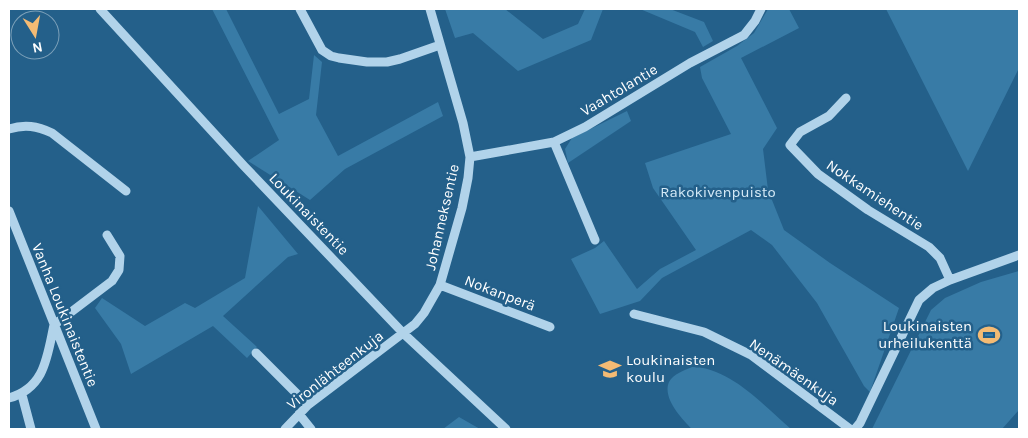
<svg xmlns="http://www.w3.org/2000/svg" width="1028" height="438" font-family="Karla,sans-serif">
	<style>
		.green { fill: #387ba6 }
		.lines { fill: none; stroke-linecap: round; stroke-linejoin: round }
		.minor { stroke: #b1d3ea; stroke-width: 9 }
		.labels { text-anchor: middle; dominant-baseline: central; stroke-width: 5; stroke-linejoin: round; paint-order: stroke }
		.street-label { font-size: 15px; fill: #fff; stroke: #24608a }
		.park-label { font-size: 15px; fill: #d5eaf7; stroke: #24608a }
		.poi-label { font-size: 15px; fill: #fff; stroke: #24608a; text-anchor: end }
	</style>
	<rect width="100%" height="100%" fill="#24608a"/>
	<!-- green -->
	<path class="green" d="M212 9H226L279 114 309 99 314 55 322 62 316 115 338 156 438 102 443 116 345 169 310 200 248 161 279 140Z
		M445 9H505L543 39 578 24 585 9H603L591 40 518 71 473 33 455 38Z
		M640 9H670L704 22 713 41 703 47 695 32Z
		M768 9H789L799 28 741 58 777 128 763 149 768 190 784 230 830 263 899 308 870 392 864 386 817 303 772 245 751 230 662 278 640 301 600 314 571 259 595 248 604 241 637 289 660 269 696 250 653 188 645 163 731 134 702 78 700 67 737 46 754 33Z
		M886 9H1019V68L968 171Z
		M627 111 631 121 568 163 565 149 572 138Z
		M258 206 298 254 288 257 223 316 257 347 247 358 213 326 131 374 121 344 95 308 102 298 145 326 185 303 195 308 245 278Z
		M1019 271V410L1002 429H872L931 310 945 298 981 282Z
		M692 367C730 367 764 406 791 429H692C682 419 662 398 669 382 673 374 685 370 692 367Z
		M459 417 480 429H443Z"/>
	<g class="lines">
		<!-- minor -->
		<path class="minor" d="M100 9 244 166 404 334 506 429
			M300 9 322 50 331 56 339 58 367 62H387L400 59 440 45
			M846 98 829 116 800 132 790 145 818 174 868 210 929 247 940 258 950 280
			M9 129C25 124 37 126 52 133L126 191
			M554 142 595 240
			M470 157 554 142 585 127 690 63 744 35 755 21 761 9
			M9 211 96 429
			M440 285 550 327
			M634 314 704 332 751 355 850 429
			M54 325 112 281 119 270 120 256 107 235
			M256 353 308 405
			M22 395 31 429
			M9 398C45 388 47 357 54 325
			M299 414 311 429
			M285 429 308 405 415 324 424 313 440 285 462 208 468 178 470 157 463 123 430 9
			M855 429 860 423 919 300 933 288 950 280 1019 255"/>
	</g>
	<!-- icons -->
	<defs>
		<g id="stadium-bare" transform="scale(1.725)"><path d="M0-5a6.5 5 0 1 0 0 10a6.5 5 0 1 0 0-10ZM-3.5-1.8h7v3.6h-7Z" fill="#f4bb74" stroke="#24608a" stroke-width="2.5" paint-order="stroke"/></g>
		<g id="school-bare" transform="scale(1.725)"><path d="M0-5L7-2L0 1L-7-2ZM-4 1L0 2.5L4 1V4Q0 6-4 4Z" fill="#f4bb74" stroke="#24608a" stroke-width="2.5" paint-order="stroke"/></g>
	</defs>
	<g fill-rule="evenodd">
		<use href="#stadium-bare" x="989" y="335"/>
		<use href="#school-bare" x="610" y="369"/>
	</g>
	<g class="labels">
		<!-- street labels -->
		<g class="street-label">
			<text transform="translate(619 90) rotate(-31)">Vaahtolantie</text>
			<text transform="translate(875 195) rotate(34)">Nokkamiehentie</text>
			<text transform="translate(309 214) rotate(46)">Loukinaistentie</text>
			<text transform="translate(442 217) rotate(-77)">Johanneksentie</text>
			<text transform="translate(500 293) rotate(21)">Nokanperä</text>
			<text transform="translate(65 315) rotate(68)">Vanha Loukinaistentie</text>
			<text transform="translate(335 370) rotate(-38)">Vironlähteenkuja</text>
			<text transform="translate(794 372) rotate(35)">Nenämäenkuja</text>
		</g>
		<!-- park labels -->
		<g class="park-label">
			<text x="718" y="192">Rakokivenpuisto</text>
		</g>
		<!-- poi labels -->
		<g class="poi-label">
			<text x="972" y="326">Loukinaisten<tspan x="972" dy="17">urheilukenttä</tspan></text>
			<text x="626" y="360" text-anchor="start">Loukinaisten<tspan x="626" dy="17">koulu</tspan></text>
		</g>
	</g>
	<!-- border -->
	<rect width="1028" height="438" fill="none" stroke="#ffffff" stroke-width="20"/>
	<!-- north arrow -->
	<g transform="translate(35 35) rotate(169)"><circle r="24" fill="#24608a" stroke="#7ca0b9"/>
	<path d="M0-4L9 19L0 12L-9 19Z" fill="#f4bb74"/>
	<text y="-8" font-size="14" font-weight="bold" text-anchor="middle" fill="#ffffff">N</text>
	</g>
</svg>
